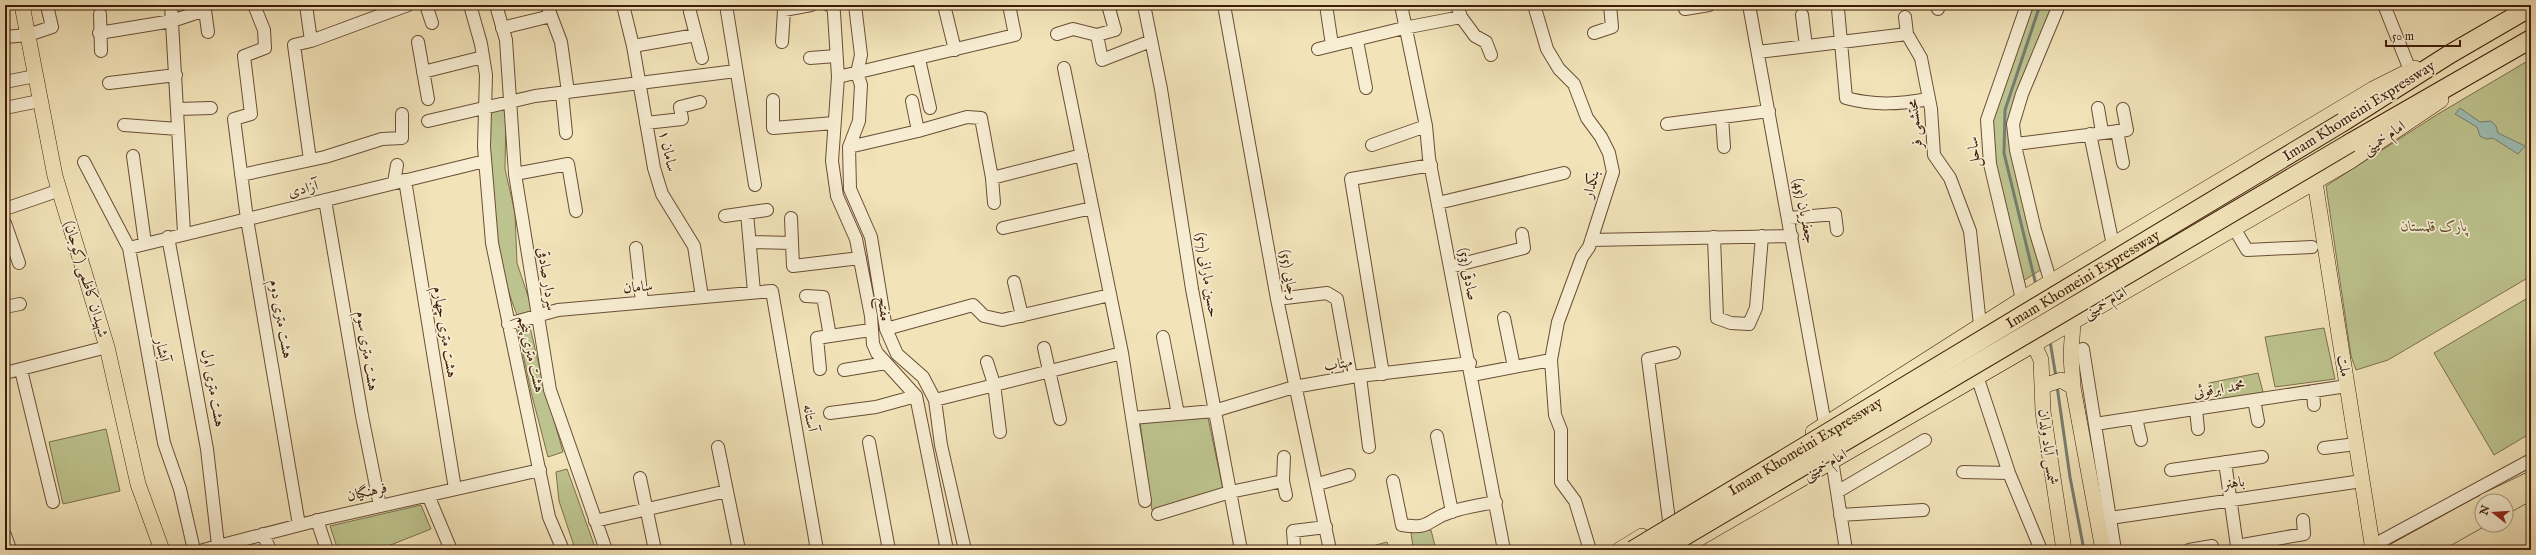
<svg xmlns="http://www.w3.org/2000/svg" width="2536" height="555" font-family="'IM FELL English',Amiri,serif">
	<style>
		.green { fill: #bdc38e; stroke: #7d704c }
		.water { fill: #9cbdb4; stroke: #767d70 }
		.lines { fill: none; stroke-linecap: round; stroke-linejoin: round }
		.stream { stroke: #767d70; stroke-width: 3 }
		.minor-casing { stroke: #6a4e35; stroke-width: 14 }
		.major-casing { stroke: #3d1c09; stroke-width: 16 }
		.highway-casing { stroke: #3d1c09; stroke-width: 20 }
		.minor { stroke: #f7edd2; stroke-width: 12 }
		.major { stroke: #f2e3b9; stroke-width: 15 }
		.highway { stroke: #f2e3b9; stroke-width: 18 }
		.highway-bridge-casing { stroke: #3d1c09; stroke-width: 20; stroke-linecap: butt }
		.highway-bridge { stroke: #f2e3b9; stroke-width: 18 }
		.labels { text-anchor: middle; dominant-baseline: central; stroke-width: 3.5; stroke-linejoin: round; paint-order: stroke }
		.street-label { font-size: 15px; fill: #3d1c09; stroke: #f7edd2 }
		.park-label { font-size: 15px; font-style: italic; fill: #634e31; stroke: #f7edd2 }
	</style>
	<rect width="100%" height="100%" fill="#f2e3b9"/>
	<filter id="stains"><feTurbulence type="fractalNoise" baseFrequency=".005" numOctaves="4"/><feColorMatrix values="0 0 0 0 .2 0 0 0 0 .09 0 0 0 0 .02 0 0 0 .5 -.17"/></filter>
	<radialGradient id="worn" r=".72"><stop offset=".6" stop-color="#630" stop-opacity="0"/><stop offset="1" stop-color="#630" stop-opacity=".3"/></radialGradient>
	<!-- green -->
	<path class="green" d="M2032 5H2053L2011 117 2042 269 2023 281 1995 165 1992 121Z
		M2531 59V276L2388 360 2356 370 2351 356 2326 186 2438 114Z
		M506 108 505 169 515 213 517 263 533 311 517 315C491 251 491 180 488 111Z
		M2531 296V433L2494 455 2434 353Z
		M530 327 541 374 563 452 548 457 531 392 518 330Z
		M2324 328 2335 379 2275 387 2265 337Z
		M2258 373 2263 392 2214 402 2209 383Z
		M1208 418 1223 489 1152 510 1140 422Z
		M106 429 120 491 63 504 49 442Z
		M567 469 596 550 575 549 559 501 556 472Z
		M421 505 431 529 378 550H338L330 526Z
		M1431 530 1436 550H1403L1413 547 1411 533Z
		M1387 542 1390 550H1358Z"/>
	<!-- water -->
	<path class="water" d="M2460 108 2480 122 2491 121 2496 126 2498 133 2525 146 2518 154 2493 138 2486 139 2480 136 2477 127 2455 114Z"/>
	<g class="lines">
		<!-- stream -->
		<path class="stream" d="M2036 285 2004 153 2005 110 2040 5
			M2050 341 2056 377
			M2057 386 2070 477 2084 550"/>
		<!-- minor casing -->
		<g class="minor-casing">
			<path id="minor" d="M171 5 184 233
				M254 5 264 30 265 48 244 56 251 114 234 119 247 219 299 525
				M306 5 311 41
				M426 5 432 23
				M470 5 481 44 486 75 484 147 492 243 549 517 563 550
				M496 5 506 40 515 174 550 390 606 550
				M547 5 561 42 568 92
				M623 5 633 46 654 168 662 194 694 246 702 297
				M726 5 755 185
				M829 5 833 7 834 13 838 77
				M855 5 861 55 857 73 861 85 859 121 849 147 850 189 871 237 886 329 897 354 923 377 935 400 941 445 965 550
				M944 5 955 50
				M1144 5 1161 89 1192 289 1241 550
				M1224 5 1277 299 1330 550
				M1326 5 1332 45
				M1401 5 1426 126 1429 158 1504 550
				M1457 5 1461 17 1475 36 1486 42 1491 55
				M1534 5 1547 49 1559 69 1574 84 1587 118 1601 137 1609 153 1613 172 1589 247 1582 257 1558 322 1551 360 1555 415 1561 430V482L1575 501 1590 550
				M1749 5 1825 424
				M1938 5V9
				M2384 5 2410 70
				M1685 9 1709 5
				M1838 9 1846 98C1875 106 1900 104 1929 99
				M690 12 702 58
				M100 14 101 51
				M1802 15 1806 46
				M1905 17 1907 34 1921 58 1931 109 1934 155 1950 178 1970 231 1980 325
				M502 28 551 16
				M99 33 172 21 205 10 208 32
				M1594 33 1612 27 1610 5
				M1057 34 1073 29 1097 35 1102 60 1151 41
				M1097 35 1115 30 1108 5
				M5 37 28 35 52 27 48 10 51 5
				M1357 41 1366 88
				M418 42 428 99
				M782 42 784 10 811 5
				M633 46 696 35
				M1318 49 1404 28 1461 17
				M1758 52 1907 34
				M810 58 836 56
				M919 59 930 108
				M1064 68 1122 353 1145 501
				M423 72 483 57
				M5 82 35 76
				M109 83 176 75
				M562 93 566 133
				M773 100V128L834 123
				M912 101 918 131
				M5 108 39 101
				M2098 108 2102 132
				M178 109 211 108
				M1722 117 1724 147
				M428 121 535 96 736 71
				M646 123 682 119 680 107 700 102
				M1667 124 1769 111
				M124 125 178 129
				M2117 131 2123 163
				M2090 134 2113 245
				M2016 144 2127 130 2123 109
				M1372 145 1426 126
				M849 147 918 131 967 117 981 118 992 178 994 203
				M133 156 145 243
				M310 160 294 45 311 41 408 5
				M84 162 129 248 164 443 180 489 194 550
				M515 174 568 164 576 211
				M241 175 325 157 382 139 402 138V114
				M992 178 1082 155
				M405 180 455 489
				M394 182 397 165
				M325 200 362 416 380 506
				M1438 203 1564 173
				M5 209 60 190
				M747 213 754 292
				M725 216 767 210
				M791 218 793 266 860 258
				M1789 218 1835 214 1837 230
				M5 223 19 263
				M1003 228 1092 208
				M2234 228 2247 250 2312 247
				M168 237 207 449 218 545
				M1714 237 1717 318 1731 323 1749 324 1756 308 1762 236
				M1591 240 1792 236
				M750 242 792 243
				M129 248 485 161
				M636 248 642 302
				M1450 267 1524 248 1522 234
				M1014 282 1022 316
				M2051 283 2035 230 2016 150 2013 124 2022 94 2059 5
				M806 296 823 297 830 336
				M1277 299 1327 293 1337 299 1351 377
				M2022 299 1990 164 1987 120 2027 5
				M5 307 20 304
				M1504 318 1514 367
				M508 324 558 310 772 291 817 550
				M886 329 973 305 984 316 1002 320 1110 295
				M1163 337 1178 414
				M1044 348 1060 419
				M2083 349 2115 550
				M987 362 994 384 1000 432
				M820 369 817 338 870 330
				M21 370 53 502
				M844 370 886 363
				M5 373 107 347
				M1383 374 1351 179 1431 165
				M1472 375 1551 360
				M1977 376 2009 473 2041 550
				M1360 377 1369 447
				M2313 391 2314 405
				M935 400 1122 353
				M2254 400 2258 421
				M2196 409 2198 429
				M830 413 876 407 916 396
				M1132 418 1214 411 1294 387 1351 377 1470 363
				M2136 418 2141 440
				M2095 424 2347 386
				M1437 436 1452 512
				M869 442 889 550
				M718 447 739 550
				M2324 448 2356 444
				M1284 457 1283 481 1286 495
				M1832 460 1846 550
				M2225 462 2237 546 2304 534 2303 520
				M2171 470 2262 457
				M1963 472 2009 473
				M640 478 655 550
				M1393 481 1402 525C1432 530 1427 519 1451 512 1465 507 1481 505 1496 502
				M1318 484 1349 475
				M1837 492 1925 440
				M428 495 451 550
				M1158 514 1230 492 1283 481
				M1840 515 1923 510
				M2110 518 2362 481
				M317 520 327 550
				M1669 520 1648 359 1674 353
				M595 521 727 491
				M263 534 270 550
				M5 535 10 549 5 550
				M1294 545 1293 531 1326 527
				M2372 546 2531 460
				M203 550 323 519 540 470
				M947 550 916 396 877 353 873 344 871 316 856 239 837 196 832 161 838 77 1015 35 1009 5
				M2189 550 2212 546"/>
		</g>
		<!-- major casing -->
		<g class="major-casing">
			<path id="major" d="M22 5 55 176 107 347 138 484 162 550
				M2315 182 2373 550
				M2073 322 2071 355 2073 387 2103 550
				M2034 344 2041 360 2043 412 2064 550
				M2042 390 2046 385 2061 380 2073 387
				M1813 432 2022 299 2373 89 2415 68
				M2485 501 2531 479
				M2506 506 2531 492
				M1619 550 1642 536
				M1679 550 2349 162 2441 100
				M2396 550 2482 503
				M2427 550 2482 519"/>
		</g>
		<!-- highway casing -->
		<g class="highway-casing">
			<path id="highway" d="M2343 122 2450 54 2531 7
				M2350 143 2531 39"/>
		</g>
		<!-- minor -->
		<use href="#minor" class="minor"/>
		<!-- major -->
		<use href="#major" class="major"/>
		<!-- highway -->
		<use href="#highway" class="highway"/>
		<!-- highway-bridge casing -->
		<g class="highway-bridge-casing">
			<g id="highway-bridge">
				<path id="s1" d="M1633 550 2343 122"/>
				<path d="M1661 550 2350 143"/>
			</g>
		</g>
		<!-- highway-bridge -->
		<use href="#highway-bridge" class="highway-bridge"/>
	</g>
	<g class="labels">
		<!-- street labels -->
		<g class="street-label">
			<text transform="translate(2359 111) rotate(-32)">Imam Khomeini Expressway</text>
			<text transform="translate(1915 124) rotate(-96)">محتشمی فر</text>
			<text transform="translate(2384 138) rotate(-34)">امام خمینی</text>
			<text transform="translate(668 151) rotate(78)">سامان ۱</text>
			<text transform="translate(1974 152) rotate(-96)">ساحل</text>
			<text transform="translate(1591 184) rotate(-75)">بنکدار</text>
			<text transform="translate(303 189) rotate(-14)">آزادی</text>
			<text transform="translate(1804 211) rotate(79)">جعفریان (45)</text>
			<text transform="translate(1468 274) rotate(79)">صادقی (53)</text>
			<text transform="translate(1207 275) rotate(81)">حسین مارانی (57)</text>
			<text transform="translate(1289 275) rotate(80)">رجایی (55)</text>
			<text transform="translate(86 279) rotate(73)">شهیدان کاظمی (کوجان)</text>
			<text transform="translate(547 279) rotate(81)">سردار صادقی</text>
			<text stroke="none"><textPath href="#s1" startOffset="525">Imam Khomeini Expressway</textPath></text>
			<text transform="translate(638 287) rotate(-5)">سامان</text>
			<text transform="translate(2105 303) rotate(-30)">امام خمینی</text>
			<text transform="translate(884 309) rotate(83)">مفتح</text>
			<text transform="translate(281 319) rotate(80)">هشت متری دوم</text>
			<text transform="translate(445 332) rotate(81)">هشت متری چهارم</text>
			<text transform="translate(162 350) rotate(80)">آبشار</text>
			<text transform="translate(367 351) rotate(81)">هشت متری سوم</text>
			<text transform="translate(531 354) rotate(77)">هشت متری پنجم</text>
			<text transform="translate(1338 364) rotate(-9)">مهتاب</text>
			<text transform="translate(2344 366) rotate(81)">ملت</text>
			<text transform="translate(213 388) rotate(80)">هشت متری اول</text>
			<text transform="translate(2219 389) rotate(-9)">محمد ابرقوئی</text>
			<text transform="translate(810 418) rotate(80)">آستانه</text>
			<text stroke="none"><textPath href="#s1" startOffset="201">Imam Khomeini Expressway</textPath></text>
			<text transform="translate(2048 447) rotate(83)">شمس آباد ولدان</text>
			<text transform="translate(1825 465) rotate(-30)">امام خمینی</text>
			<text transform="translate(2234 483) rotate(-8)">باهنر</text>
			<text transform="translate(367 492) rotate(-13)">فرهنگیان</text>
		</g>
		<!-- park labels -->
		<g class="park-label">
			<text x="2434" y="226">پارک قلمستان</text>
		</g>
	</g>
	<!-- margin -->
	<rect width="2536" height="555" fill="none" stroke="#f2e3b9" stroke-width="20"/>
	<rect x="6" y="6" width="2524" height="543" fill="none" stroke="#3d1c09" stroke-width="2"/>
	<rect x="10" y="10" width="2516" height="535" fill="none" stroke="#3d1c09"/>
	<!-- north arrow -->
	<g transform="translate(2494 513) rotate(287)"><circle r="19" fill="#f7edd2" stroke="#ad9982"/>
	<path d="M0-3L7 15L0 10L-7 15Z" fill="#8f2418"/>
	<text y="-6" font-size="11" font-weight="bold" text-anchor="middle" fill="#3d1c09">N</text>
	</g>
	<!-- scale -->
	<path d="M2386 40v6h74v-6" fill="none" stroke="#3d1c09" stroke-width="2"/>
	<text x="2392" y="40" font-size="12" fill="#3d1c09" stroke="#f7edd2" stroke-width="3" paint-order="stroke">50 m</text>
	<rect width="100%" height="100%" filter="url(#stains)"/>
	<rect width="100%" height="100%" fill="url(#worn)"/>
</svg>
